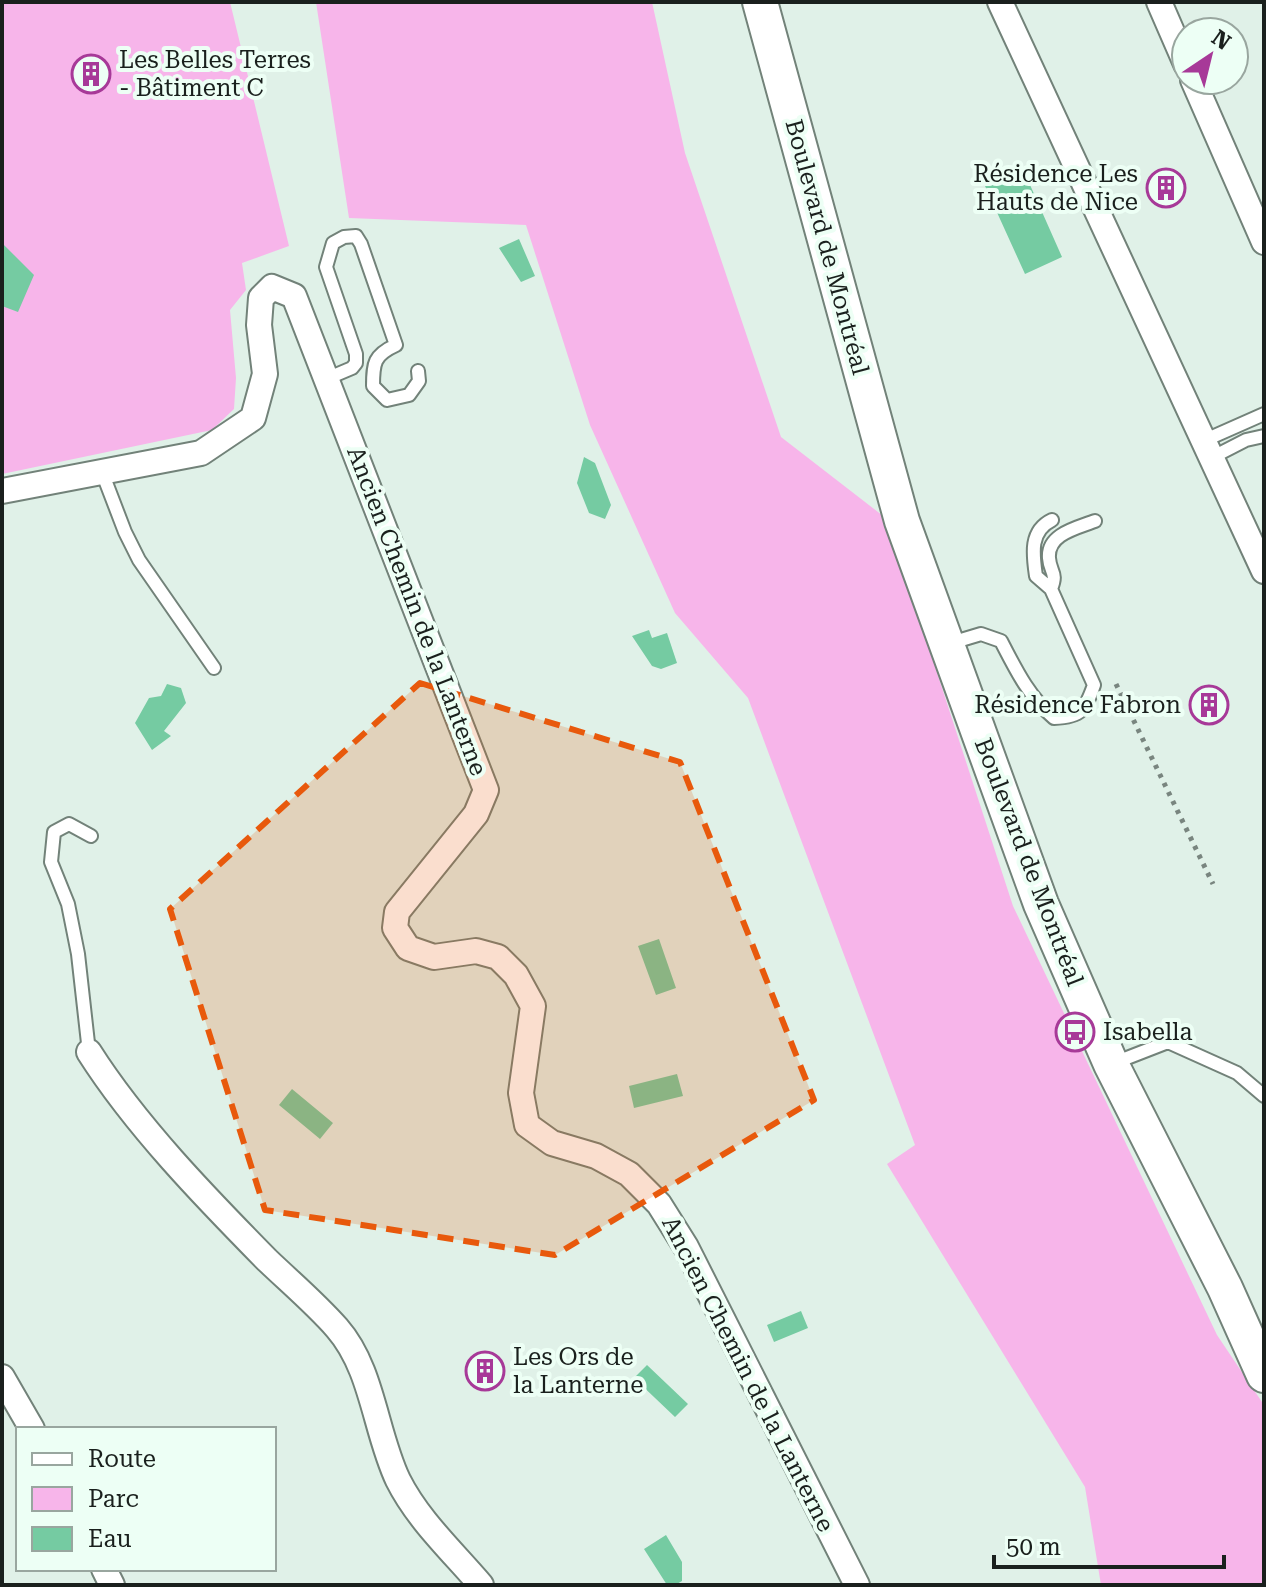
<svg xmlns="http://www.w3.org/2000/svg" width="1266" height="1587" font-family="'Roboto Serif',serif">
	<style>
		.green { fill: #f7b5ea }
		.water { fill: #75cba2 }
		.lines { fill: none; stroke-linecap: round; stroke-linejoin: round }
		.lane-casing { stroke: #728279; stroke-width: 16 }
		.street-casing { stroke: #728279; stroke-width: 28 }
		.secondary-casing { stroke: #728279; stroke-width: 38 }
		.path { stroke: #79857f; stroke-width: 5; stroke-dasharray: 4 6; stroke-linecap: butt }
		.lane { stroke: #fff; stroke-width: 12 }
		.street { stroke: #fff; stroke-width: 24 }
		.secondary { stroke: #fff; stroke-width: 34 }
		.marked { fill: #e8590c; fill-opacity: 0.2; stroke: #e8590c; stroke-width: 6; stroke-dasharray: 16 10; stroke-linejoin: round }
		.labels { text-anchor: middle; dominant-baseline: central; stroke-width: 8; stroke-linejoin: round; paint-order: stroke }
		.poi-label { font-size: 24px; fill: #1a201d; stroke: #edfff5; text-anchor: start }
		.street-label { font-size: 24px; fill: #1a201d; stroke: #edfff5 }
	</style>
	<rect width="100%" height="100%" fill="#e0f1e8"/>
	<!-- green -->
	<path class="green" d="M2 2H230L289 246 242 263 246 290 230 310 236 378 234 409 212 430 2 474Z
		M316 2H652L685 153 781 437 887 519 1013 906 1217 1335 1264 1405V1585H1101L1085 1487 887 1164 915 1145 748 698 675 613 590 425 526 225 349 218Z"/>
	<!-- water -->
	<path class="water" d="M1023 169 1062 257 1025 274 985 186Z
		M519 239 535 276 521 282 499 248Z
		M2 243 34 275 18 312 2 306Z
		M584 457 595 463 611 505 605 519 589 513 577 483Z
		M649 630 652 638 667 633 677 663 661 669 652 666 632 636Z
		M167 684 181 688 186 703 164 731 171 736 152 750 135 723 149 698 161 696Z
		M659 939 676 988 656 995 638 946Z
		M677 1074 683 1096 634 1108 629 1086Z
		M292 1089 333 1123 320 1139 279 1105Z
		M801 1311 808 1328 774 1342 767 1325Z
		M647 1365 688 1404 675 1417 634 1378Z
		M666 1535 682 1562V1581L675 1585H667L644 1549Z"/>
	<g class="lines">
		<!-- lane casing -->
		<g class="lane-casing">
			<path id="lane" d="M326 379 352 368 356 363V354L326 267 333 243 344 237 356 236 361 244 396 345C374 355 373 363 373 386L387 400 409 395 419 381 418 371
				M1203 441 1264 414
				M1211 458 1246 440 1264 436
				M102 472 125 532 139 560 214 668
				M1051 589 1036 576C1033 555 1029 531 1052 520
				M951 643 981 634 1001 641C1016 670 1029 697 1054 718 1082 717 1085 710 1094 685L1051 589C1058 572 1050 573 1049 558 1047 534 1077 528 1095 521
				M89 1052 78 954 68 904 51 862 54 832 69 824 91 836
				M1114 1063 1168 1042 1237 1073 1264 1096"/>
		</g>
		<!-- street casing -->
		<g class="street-casing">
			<path id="street" d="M1000 2 1264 571
				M1159 2 1186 64
				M1193 80 1264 242
				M2 491 201 453 253 418 265 374 259 325 261 298 272 287 294 296 486 790 476 814 397 912 395 928 408 948 434 957 476 951 498 957 516 975 533 1006 521 1093 527 1125 552 1143 596 1156 629 1174 659 1204 686 1247 857 1585
				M89 1052C136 1126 205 1197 267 1260 290 1282 316 1304 337 1328 373 1369 375 1432 398 1480 418 1520 453 1552 481 1585
				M2 1377 32 1429
				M104 1569 112 1585"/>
		</g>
		<!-- secondary casing -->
		<g class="secondary-casing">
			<path id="secondary" d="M760 2 902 521 1041 904 1111 1064 1225 1288 1264 1375"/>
		</g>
		<!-- path -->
		<path class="path" d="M1116 684 1213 884"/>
		<!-- lane -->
		<use href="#lane" class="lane"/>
		<!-- street -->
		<use href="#street" class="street"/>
		<!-- secondary -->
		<use href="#secondary" class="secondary"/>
	</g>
	<!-- marked area -->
	<path class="marked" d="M420 683 680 762 814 1100 555 1255 265 1210 170 909Z"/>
	<!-- icons -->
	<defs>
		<g id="building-ring" transform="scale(2)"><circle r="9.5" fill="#edfff5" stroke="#a73998" stroke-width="1.5"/><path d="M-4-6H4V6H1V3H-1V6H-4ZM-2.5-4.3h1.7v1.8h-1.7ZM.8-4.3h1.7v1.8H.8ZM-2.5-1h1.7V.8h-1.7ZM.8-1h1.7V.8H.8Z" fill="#a73998"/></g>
		<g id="bus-ring" transform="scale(2)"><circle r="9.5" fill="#edfff5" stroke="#a73998" stroke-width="1.5"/><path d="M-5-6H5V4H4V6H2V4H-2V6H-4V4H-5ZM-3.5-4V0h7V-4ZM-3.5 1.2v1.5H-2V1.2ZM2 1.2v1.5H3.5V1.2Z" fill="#a73998"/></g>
	</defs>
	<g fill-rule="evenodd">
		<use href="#building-ring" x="91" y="74"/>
		<use href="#building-ring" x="1166" y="188"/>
		<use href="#building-ring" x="1209" y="705"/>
		<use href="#bus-ring" x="1075" y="1032"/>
		<use href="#building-ring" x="485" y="1371"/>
	</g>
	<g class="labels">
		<!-- poi labels -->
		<g class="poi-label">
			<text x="119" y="60">Les Belles Terres<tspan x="119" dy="28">- Bâtiment C</tspan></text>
			<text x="1138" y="174" text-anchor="end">Résidence Les<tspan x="1138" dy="28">Hauts de Nice</tspan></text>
			<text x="1181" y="705" text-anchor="end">Résidence Fabron</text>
			<text x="1103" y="1032">Isabella</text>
			<text x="513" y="1357">Les Ors de<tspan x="513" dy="28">la Lanterne</tspan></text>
		</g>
		<!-- street labels -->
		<g class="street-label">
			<text transform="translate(827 247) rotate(75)">Boulevard de Montréal</text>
			<text transform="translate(417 611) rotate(69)">Ancien Chemin de la Lanterne</text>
			<text transform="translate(1029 862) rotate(69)">Boulevard de Montréal</text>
			<text transform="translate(748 1374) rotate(63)">Ancien Chemin de la Lanterne</text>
		</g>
	</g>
	<!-- border -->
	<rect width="1266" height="1587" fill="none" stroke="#1a201d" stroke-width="8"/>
	<!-- legend -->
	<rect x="16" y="1427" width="260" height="144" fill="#edfff5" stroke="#99a69f" stroke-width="2"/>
	<rect x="32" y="1453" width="40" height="12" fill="#ffffff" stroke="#99a69f" stroke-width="2"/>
	<text x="88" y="1467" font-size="24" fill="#1a201d">Route</text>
	<rect x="32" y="1487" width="40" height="24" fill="#f7b5ea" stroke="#99a69f" stroke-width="2"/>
	<text x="88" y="1507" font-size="24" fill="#1a201d">Parc</text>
	<rect x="32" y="1527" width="40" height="24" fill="#75cba2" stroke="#99a69f" stroke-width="2"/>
	<text x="88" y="1547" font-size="24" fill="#1a201d">Eau</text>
	<!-- north arrow -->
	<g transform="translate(1210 56) rotate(35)"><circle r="38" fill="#edfff5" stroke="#99a69f" stroke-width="2"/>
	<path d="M0-6L14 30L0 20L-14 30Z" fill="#a73998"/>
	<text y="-12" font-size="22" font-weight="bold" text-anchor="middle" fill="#1a201d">N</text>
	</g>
	<!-- scale -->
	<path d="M994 1555v12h230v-12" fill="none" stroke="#1a201d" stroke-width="4"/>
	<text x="1006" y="1555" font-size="24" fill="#1a201d" stroke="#edfff5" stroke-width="6" paint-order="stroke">50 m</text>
</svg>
